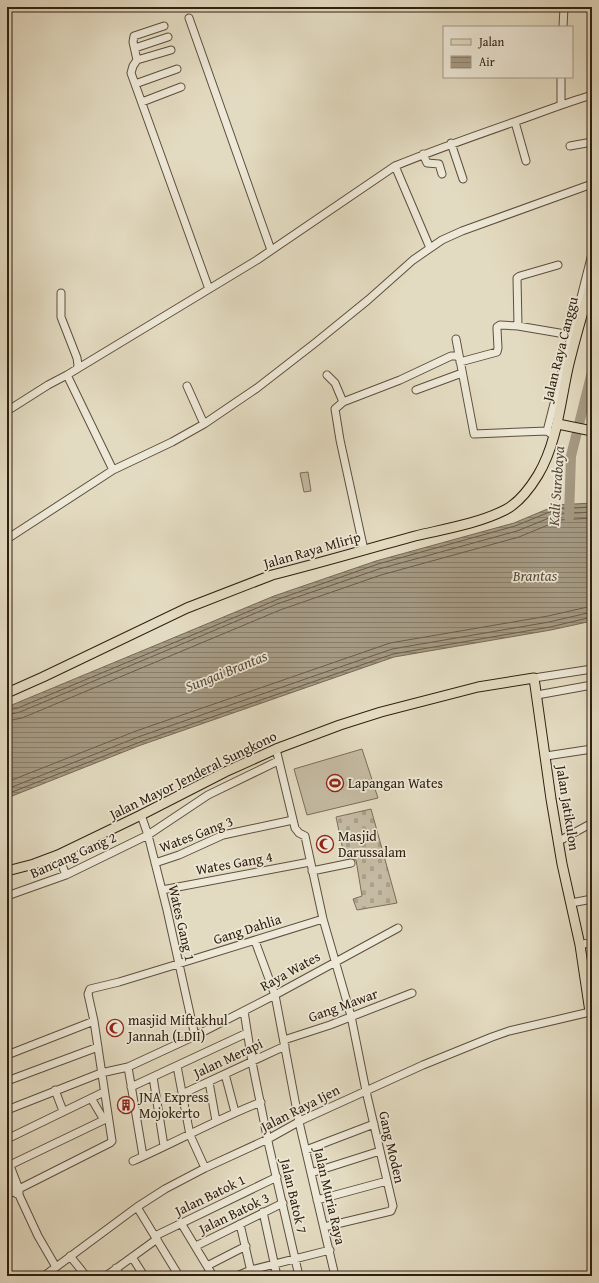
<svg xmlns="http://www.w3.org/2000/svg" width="599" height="1283" font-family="'Gentium Book Plus',serif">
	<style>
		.cemetery { fill: url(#cemetery-stones); stroke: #7b6e5a }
		.pitch { fill: #c5bba3; stroke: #7b6e5a }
		.water { fill: url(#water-rules); stroke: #776a56 }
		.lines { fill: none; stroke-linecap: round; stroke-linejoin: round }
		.shore { stroke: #6c5e4a; stroke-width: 1 }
		.river { stroke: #a69b85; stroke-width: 10 }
		.minor-casing { stroke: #5e4f3c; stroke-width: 9 }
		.major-casing { stroke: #312010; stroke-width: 11 }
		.minor { stroke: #ede8d7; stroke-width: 7 }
		.major { stroke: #e3dbc1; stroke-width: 9 }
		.labels { text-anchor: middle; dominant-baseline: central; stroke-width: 3.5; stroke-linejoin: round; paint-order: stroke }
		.street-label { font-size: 14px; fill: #312010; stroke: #ede8d7 }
		.poi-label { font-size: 14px; fill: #312010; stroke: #ede8d7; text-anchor: start }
		.water-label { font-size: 15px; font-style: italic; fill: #5a4b39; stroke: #ede8d7 }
	</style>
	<defs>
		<pattern id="cemetery-stones" width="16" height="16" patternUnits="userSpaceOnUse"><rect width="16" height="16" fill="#c5bba3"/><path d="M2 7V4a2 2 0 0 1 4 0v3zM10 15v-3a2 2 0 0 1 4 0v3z" fill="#aaa08b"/></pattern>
		<pattern id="water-rules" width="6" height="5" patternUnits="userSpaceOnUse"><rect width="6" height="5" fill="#a69b85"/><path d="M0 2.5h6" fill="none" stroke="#887e6b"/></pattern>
	</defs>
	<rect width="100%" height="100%" fill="#e3dbc1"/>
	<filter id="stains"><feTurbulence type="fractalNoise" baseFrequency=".005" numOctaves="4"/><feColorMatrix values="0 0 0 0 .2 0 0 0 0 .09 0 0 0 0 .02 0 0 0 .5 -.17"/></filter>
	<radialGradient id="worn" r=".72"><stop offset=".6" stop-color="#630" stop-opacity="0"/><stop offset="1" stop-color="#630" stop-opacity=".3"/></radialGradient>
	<!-- cemetery -->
	<path class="cemetery" d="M371 809 397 903 357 910 353 899 362 896 356 860 349 859 348 854 344 855 336 817Z"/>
	<!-- pitch -->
	<path class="pitch" d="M308 472 311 491 304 492 300 473Z
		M362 749 378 798 307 815 294 769Z"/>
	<!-- water -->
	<path class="water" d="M592 503V621L551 630 394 657 141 745 7 798V707L274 596 376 561 514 523 557 505Z"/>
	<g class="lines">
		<!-- shore -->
		<path class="shore" d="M7 710 18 708 276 600 378 564 515 526 557 509 592 507
			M7 715 20 712 277 604 379 569 517 531 559 514 592 512
			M7 721 22 718 280 610 381 575 519 537 560 520 592 518
			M7 782 136 731 390 643 548 616 592 606
			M7 789 138 737 392 649 549 622 592 612
			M7 794 140 742 393 654 550 627 592 617"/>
		<!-- river -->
		<path class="river" d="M569 517 571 456 592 372"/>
		<!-- minor casing -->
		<g class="minor-casing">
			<path id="minor" d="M189 18 271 250
				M164 26 134 36 133 42 137 60 133 66 131 73 209 289
				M563 27 564 7
				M135 48 168 37
				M137 60 171 50
				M135 84 177 69
				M142 102 181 87
				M561 105V77
				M515 122 526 161
				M451 143 463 179
				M570 146 592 142
				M423 154 427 163 439 164 442 174
				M430 248 395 166C434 150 474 136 514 122 540 113 565 103 592 95
				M61 293V317L77 358 78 365 77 369
				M518 326 517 278 520 276 558 265
				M456 339 474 434 547 431 551 434
				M460 362 497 352 498 348 497 329V327L500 325 518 326 571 335
				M67 375 257 260 395 166
				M327 375 335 383 343 402
				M187 386 204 424
				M416 390 462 373
				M7 411 48 385 67 375 113 470
				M547 431 592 254
				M7 539 113 470 172 442 204 424 257 388 315 343 368 300 413 260 442 240 462 231 592 184
				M364 550 340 440 335 409 343 402 400 380 451 356H457L459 358
				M534 678 592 669
				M537 695 592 685
				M276 749 295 828 299 833 305 836 323 919 351 1016 366 1091 393 1206 391 1211 324 1227
				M546 756 592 749
				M141 815 148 835 167 910 195 1036
				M559 841 592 823
				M58 855 66 875
				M155 863 179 855 223 835 293 820
				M312 871 351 863
				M162 890 310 862
				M7 896 66 875 148 835 208 795 278 761
				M571 903 592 899
				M255 941 275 995 299 1122 335 1276
				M580 945 592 942
				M244 1011 252 1062 269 1146 299 1276
				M284 1040 330 1025 412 993
				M7 1055 94 1021
				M177 1066 190 1135 205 1168
				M128 1067 143 1156
				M225 1074 235 1112
				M153 1077 164 1146
				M7 1081 98 1047
				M209 1082 216 1121
				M131 1087 247 1033
				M55 1090 63 1111
				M182 1094 285 1046
				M91 1098 104 1120
				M7 1110 101 1073 128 1067 195 1036 275 995 398 928
				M7 1139 104 1092
				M306 1150 374 1124
				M7 1158 19 1189V1195L38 1236 56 1267
				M133 1161C176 1142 217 1119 261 1102
				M10 1165 108 1118
				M311 1173 380 1151
				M7 1174 14 1192 17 1194
				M7 1195 110 1143 112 1141 94 1021 88 994 90 989 119 982 178 964 323 919
				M317 1200 387 1181
				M137 1207 179 1276
				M263 1212 277 1276
				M181 1223 213 1276
				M240 1224 252 1276
				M155 1236 277 1177
				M196 1246 283 1203
				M70 1256 86 1276
				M132 1257 144 1276
				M207 1266 246 1246
				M116 1268 120 1276
				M44 1276 137 1207 165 1189 205 1168 268 1139 302 1120 423 1065 492 1037 509 1031 590 1012
				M106 1276 157 1239
				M237 1276 251 1270 330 1250"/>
		</g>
		<!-- major casing -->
		<g class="major-casing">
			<path id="major" d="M558 424 592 431
				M7 693 43 677 187 608 272 575C320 563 367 549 415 536 444 529 477 524 505 510 519 503 530 488 538 475 557 443 560 404 568 368 575 338 584 309 592 280
				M7 871 34 864 58 855 141 815 225 772 276 749 340 725 381 712 478 687 534 678 551 799 562 864 580 945 590 1012 592 1011"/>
		</g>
		<!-- minor -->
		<use href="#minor" class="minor"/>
		<!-- major -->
		<use href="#major" class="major"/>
	</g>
	<!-- icons -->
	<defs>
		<g id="stadium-ring" transform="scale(0.9)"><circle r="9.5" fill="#ede8d7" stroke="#8f2418" stroke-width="1.5"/><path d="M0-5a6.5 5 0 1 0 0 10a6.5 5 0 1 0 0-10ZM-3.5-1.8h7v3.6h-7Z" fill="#8f2418"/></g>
		<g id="mosque-ring" transform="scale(0.9)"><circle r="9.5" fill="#ede8d7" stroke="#8f2418" stroke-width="1.5"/><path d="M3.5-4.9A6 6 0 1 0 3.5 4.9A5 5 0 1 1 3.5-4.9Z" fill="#8f2418"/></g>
		<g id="building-ring" transform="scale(0.9)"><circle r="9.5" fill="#ede8d7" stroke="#8f2418" stroke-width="1.5"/><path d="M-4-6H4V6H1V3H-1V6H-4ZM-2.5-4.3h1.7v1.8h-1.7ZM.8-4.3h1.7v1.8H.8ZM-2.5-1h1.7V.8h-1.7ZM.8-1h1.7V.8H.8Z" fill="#8f2418"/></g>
	</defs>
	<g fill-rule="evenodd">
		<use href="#stadium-ring" x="335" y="783"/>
		<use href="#mosque-ring" x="325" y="844"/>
		<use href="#mosque-ring" x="115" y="1028"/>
		<use href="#building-ring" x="126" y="1105"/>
	</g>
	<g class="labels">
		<!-- street labels -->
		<g class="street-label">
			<text transform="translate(560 349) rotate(-76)">Jalan Raya Canggu</text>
			<text transform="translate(312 550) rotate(-16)">Jalan Raya Mlirip</text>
			<text transform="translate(193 775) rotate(-26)">Jalan Mayor Jenderal Sungkono</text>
			<text transform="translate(568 808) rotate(81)">Jalan Jatikulon</text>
			<text transform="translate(196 834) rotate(-21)">Wates Gang 3</text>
			<text transform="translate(73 855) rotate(-24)">Bancang Gang 2</text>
			<text transform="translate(234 863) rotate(-10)">Wates Gang 4</text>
			<text transform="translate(182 923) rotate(77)">Wates Gang 1</text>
			<text transform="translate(247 929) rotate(-18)">Gang Dahlia</text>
			<text transform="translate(290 971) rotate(-29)">Raya Wates</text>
			<text transform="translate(343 1005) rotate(-20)">Gang Mawar</text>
			<text transform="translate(228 1058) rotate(-25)">Jalan Merapi</text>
			<text transform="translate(300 1108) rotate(-27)">Jalan Raya Ijen</text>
			<text transform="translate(392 1147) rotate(77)">Gang Moden</text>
			<text transform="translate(210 1195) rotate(-26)">Jalan Batok 1</text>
			<text transform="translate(294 1196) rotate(77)">Jalan Batok 7</text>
			<text transform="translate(330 1196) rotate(77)">Jalan Muria Raya</text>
			<text transform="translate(234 1213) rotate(-26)">Jalan Batok 3</text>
		</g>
		<!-- poi labels -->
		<g class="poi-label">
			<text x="348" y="783">Lapangan Wates</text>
			<text x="338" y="836">Masjid<tspan x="338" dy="16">Darussalam</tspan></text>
			<text x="128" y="1020">masjid Miftakhul<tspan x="128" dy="16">Jannah (LDII)</tspan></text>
			<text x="139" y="1097">JNA Express<tspan x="139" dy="16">Mojokerto</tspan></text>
		</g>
		<!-- water labels -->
		<g class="water-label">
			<text transform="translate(556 486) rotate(-86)">Kali Surabaya</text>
			<text x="535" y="575">Brantas</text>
			<text transform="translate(226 671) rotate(-22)">Sungai Brantas</text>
		</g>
	</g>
	<!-- margin -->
	<rect width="599" height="1283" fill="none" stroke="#e3dbc1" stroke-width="24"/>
	<rect x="8" y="8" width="583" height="1267" fill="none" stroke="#312010" stroke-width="2"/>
	<rect x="12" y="12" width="575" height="1259" fill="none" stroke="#312010"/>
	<!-- legend -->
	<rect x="443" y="26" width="130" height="52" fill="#ede8d7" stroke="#a29887"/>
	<rect x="451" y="39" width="20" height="6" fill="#e3dbc1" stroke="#a29887"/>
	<text x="479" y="46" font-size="12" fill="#312010">Jalan</text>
	<rect x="451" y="56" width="20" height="12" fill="url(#water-rules)" stroke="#a29887"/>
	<text x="479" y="66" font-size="12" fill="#312010">Air</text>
	<rect width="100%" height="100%" filter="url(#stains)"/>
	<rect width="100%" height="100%" fill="url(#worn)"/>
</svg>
